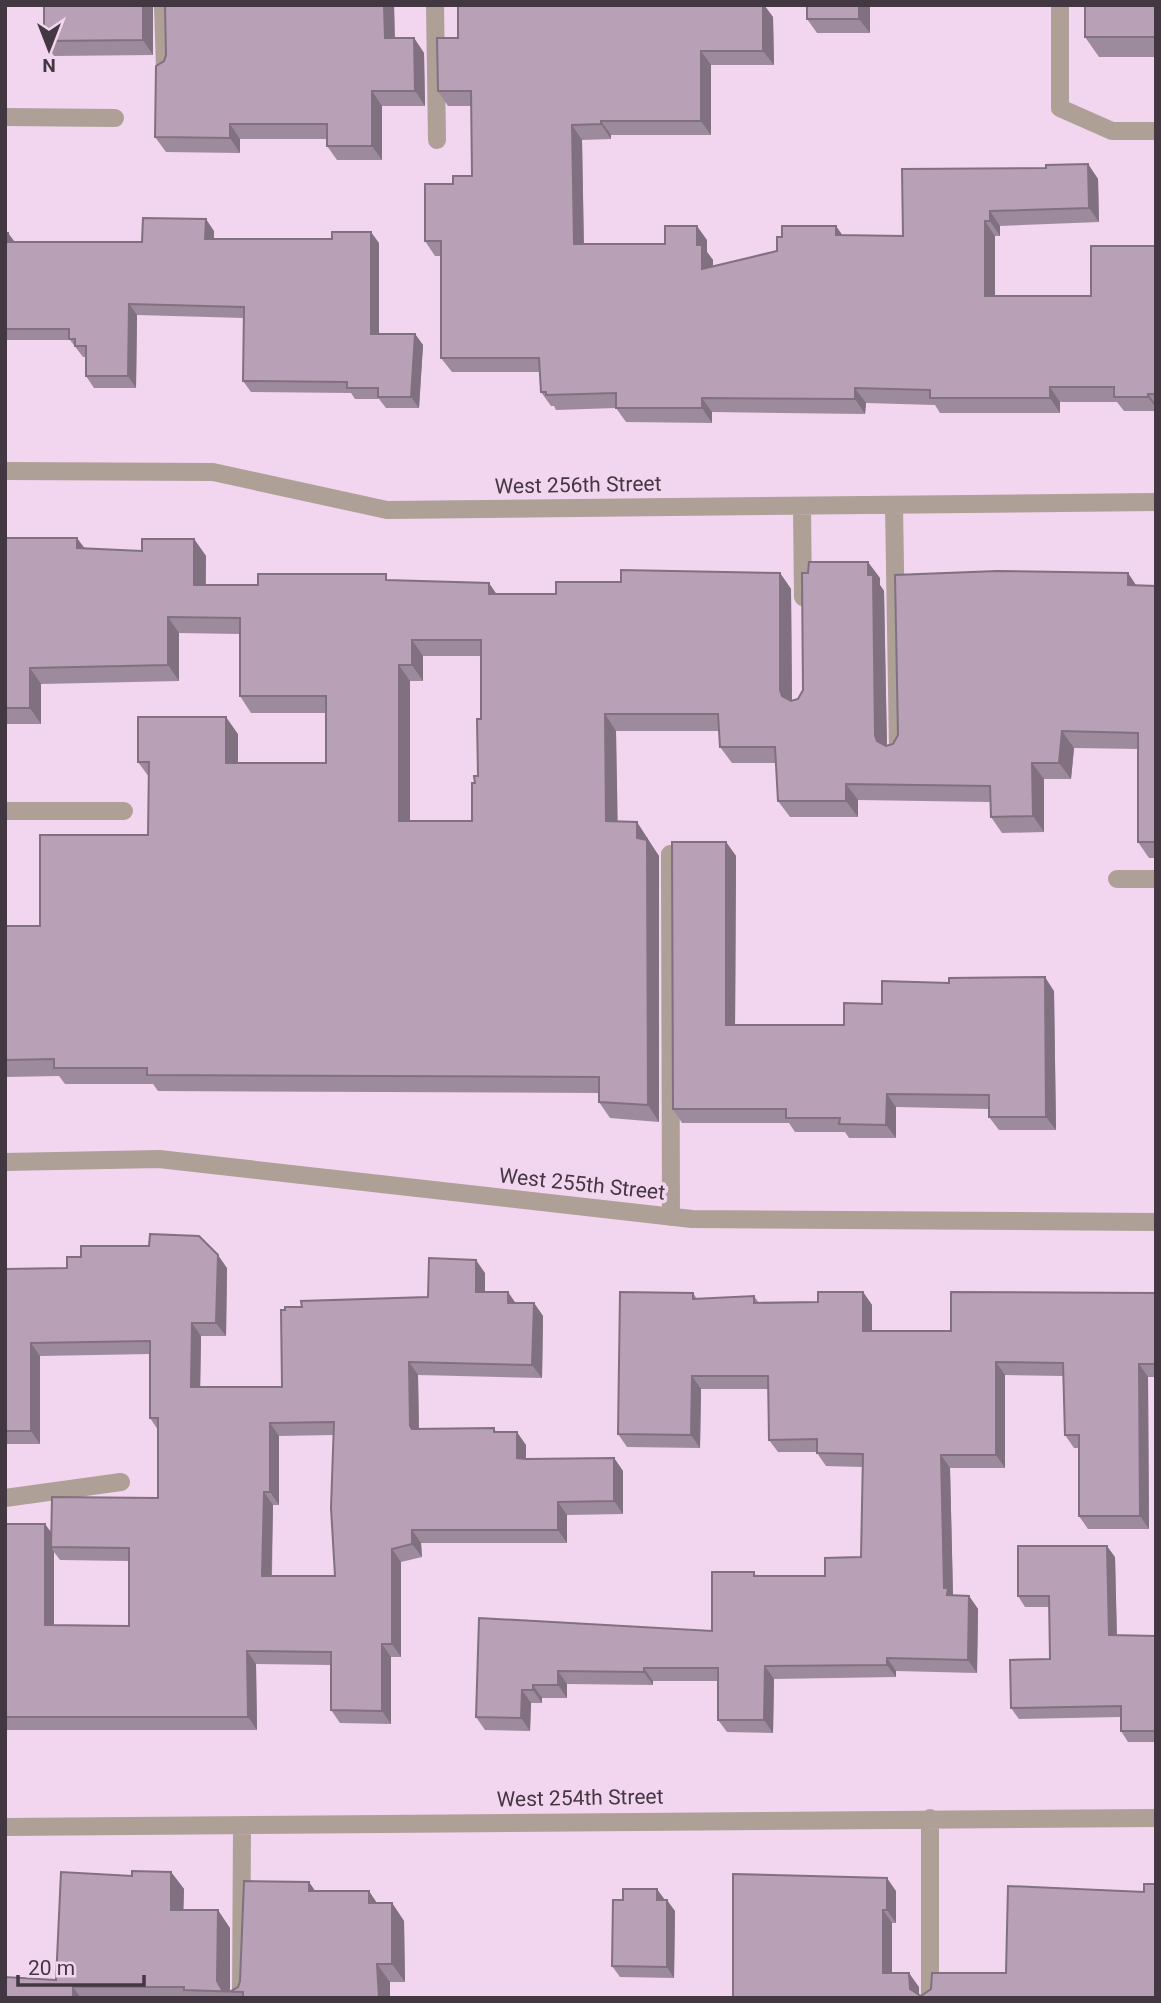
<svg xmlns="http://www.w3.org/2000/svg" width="1161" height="2003" font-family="Roboto,sans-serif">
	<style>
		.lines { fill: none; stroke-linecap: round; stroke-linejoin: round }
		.minor { stroke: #ae9f97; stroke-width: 18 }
		.wall { fill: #9e8a9d; fill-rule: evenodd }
		.shaded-wall { fill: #81707f }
		.building { fill: #b8a0b6; stroke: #81707f; stroke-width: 2; fill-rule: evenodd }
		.labels { text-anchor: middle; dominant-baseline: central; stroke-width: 7; stroke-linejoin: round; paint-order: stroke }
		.street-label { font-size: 21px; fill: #433742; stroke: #f2d5ef }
	</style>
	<rect width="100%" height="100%" fill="#f2d5ef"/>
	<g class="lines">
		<!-- minor -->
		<path class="minor" d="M163 5 165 70
			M435 5 437 140
			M1060 5V108L1112 131H1156
			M5 117 115 118
			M5 471 213 472 387 510 1156 502
			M894 505 898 751
			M802 506 803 597
			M5 811H124
			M670 854 671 1217
			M1117 879H1156
			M5 1162 159 1159 692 1219 1156 1222
			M5 1498 121 1482
			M5 1827 1156 1818
			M241 1998 242 1825
			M930 1998V1818"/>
	</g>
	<!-- wall -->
	<path class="wall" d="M153 5V55L54 56 44 41Z
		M165 5H394L395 38H414L424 53 425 106H382V160H337L327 146V139H240V153L166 152 155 137 164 61 166 55Z
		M458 5H764L773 17 774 65H711V135H611V139L582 140 584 244H665L707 240V252L713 260V266L843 235 903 236 1046 168 1088 164 1098 179 1099 222 1000 226V236H995V296H1091L1156 246V411H1124L1117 402H1060V413H940L935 405 866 403 865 414 712 412V423L626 422 616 408 556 410 554 406H551L541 392 540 372H452L441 358V256H435L425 241 453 184 472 176 471 106H448L438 91 458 38Z
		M807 5H870V33H817L807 19Z
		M1156 5V57H1099L1085 37Z
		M214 231V239L379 243V334H415L423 345 419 408H386L379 399H355L351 393 251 392 243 381 244 318 137 315 136 388H94L86 376V357H83L70 340H5V233H8L15 242H142Z
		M5 538 85 549 142 551 194 539 206 556V585H258L390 581 497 594H556L621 582 780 573 791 589 792 701 798 699 880 578V585L884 591 887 746 893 744 1128 573 1136 585 1156 586V858H1149L1138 842V749L1074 748 1071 779H1044V832L1002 833 991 817 990 802 858 800V817H790L778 801 776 763H732L720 747 719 731H616L617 822 648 838V841L659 856V1122L610 1118 599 1102V1093L158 1091 153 1084H65L59 1076 5 1077V926H40L148 835 149 777 138 762 238 734V763H326V713H251L240 696V634L179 633V681L41 684V724H5ZM423 656H481V719L478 776 475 783 472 821H410V681H423Z
		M726 842 736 856 735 1025H844L882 1004 1054 991 1056 1130H999L989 1117V1109L896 1107V1138H849L845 1132H795L789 1123H682L673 1109Z
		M227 1268 226 1336H201L200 1387H282L285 1310 302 1307 428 1297 485 1273V1292L515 1303H534L543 1316 542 1378 418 1375 419 1429 494 1428 496 1432 526 1445V1459L614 1458 623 1471V1514L567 1515V1543H421L422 1557 401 1562V1657H391V1724L340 1723 331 1710V1665L256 1664 257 1730H5V1524L51 1532 158 1498V1430L150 1418V1354L40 1356V1444H5V1269ZM334 1435 335 1576H272L273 1505H279V1436ZM54 1552 60 1560 129 1561V1626L54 1625Z
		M863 1292 872 1305V1331H951L1156 1293V1377H1148L1149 1529H1088L1079 1516V1448H1074L1065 1435 1063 1376 1005 1375V1468H950L953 1595 969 1596 978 1609 977 1673 896 1671V1677L774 1679 773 1733 727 1732 718 1720V1681H653V1685L567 1684V1698H542V1703H531L530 1731 485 1730 476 1717 479 1618 712 1631 754 1572 756 1576H825L861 1557 863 1467 826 1466 817 1453V1452H778L769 1440 768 1389H701L700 1448 627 1447 618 1434 693 1293 697 1299 754 1296 759 1303 818 1302Z
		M1115 1557 1117 1636H1156V1742H1128L1121 1731V1717L1019 1719 1011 1708 1050 1659 1049 1607H1025L1018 1596Z
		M171 1872 184 1889 183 1910 230 1928V1991L238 1987 309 1882 315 1891 377 1903H392L404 1921 405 1982H390V1998H5L56 1980 132 1876Z
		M896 1891V1923H892V1973L919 1987V1995L921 1996 1156 1998H733Z
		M665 1900 675 1911 674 1978 620 1977 612 1966Z"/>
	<!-- shaded-wall -->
	<path class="shaded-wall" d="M143 5H153V55L143 40Z
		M384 5H394L395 53 385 38Z
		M763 5H764L773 17 774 65 763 51Z
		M859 5H870V33L859 19Z
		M414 38 424 53 425 106 415 91Z
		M701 51 711 65V135L701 121Z
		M372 91 382 106V160L372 146Z
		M601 121 611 135V139L601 124Z
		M230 124 240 139V153L230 138Z
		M572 125 582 140 584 259 574 244Z
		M1088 164 1098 179 1099 222 1089 208Z
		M990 211 1000 226V236L990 221Z
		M206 219 214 231 213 250 205 239Z
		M985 221 995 236V311L985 296Z
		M697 226 707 240V252L713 260V284L702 269 697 245Z
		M836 226 846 240 836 235Z
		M371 232 379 243V345L371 334Z
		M8 233 16 244 8 242Z
		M129 304 137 315 136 388 128 376Z
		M415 334 423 345 419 408 411 397Z
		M1050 387 1060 402V413L1050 398Z
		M855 388 866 403 865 414 855 399Z
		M1148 394 1156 405V408L1148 397Z
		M702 398 712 412V423L702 408Z
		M77 538 89 554 77 548Z
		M194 539 206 556 205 601 194 585Z
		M868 562 880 578V585L884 591 887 751 877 741 875 735Z
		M780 573 791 589 792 706 782 696 780 690Z
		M1128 573 1139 590 1128 585Z
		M489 583 500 599 489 594Z
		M168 617 179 633V681L168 665Z
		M412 640 423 656V681L412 665Z
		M399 665 410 681V838L399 821Z
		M30 668 41 684V724L30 708Z
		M605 714 616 731 618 838 606 821Z
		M226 717 238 734V779L226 763Z
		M1062 731 1074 748 1071 779 1059 763Z
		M1032 763 1044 779V832L1033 816Z
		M846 784 858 800V817L846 801Z
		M637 822 659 856V1122L648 1105Z
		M726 842 736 856 735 1038 726 1025Z
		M1045 977 1054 991 1056 1130 1046 1117Z
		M887 1094 896 1107V1138L886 1125Z
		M218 1255 227 1268 226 1336 216 1323Z
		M476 1260 485 1273V1305L476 1292Z
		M508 1292 517 1305 508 1303Z
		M863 1292 872 1305V1343L863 1331Z
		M534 1303 543 1316 542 1378 532 1365Z
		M192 1323 201 1336 200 1400 191 1387Z
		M31 1343 40 1356V1444L31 1431Z
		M409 1362 418 1375 419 1439 410 1426Z
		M996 1362 1005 1375V1468L996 1455Z
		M1139 1364 1148 1377 1149 1529 1140 1516Z
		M692 1376 701 1389 700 1448 691 1435Z
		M270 1423 279 1436V1505L270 1492Z
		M517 1432 526 1445V1471L517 1458Z
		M941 1455 950 1468 953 1596 947 1595 944 1588Z
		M614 1458 623 1471V1514L614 1501Z
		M264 1492 273 1505 271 1589 262 1576Z
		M558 1502 567 1515V1543L558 1530Z
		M45 1524 54 1536 51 1547 54 1552V1638L45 1625Z
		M412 1530 421 1543 422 1557 412 1544Z
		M1107 1546 1115 1557 1117 1646 1109 1635Z
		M392 1549 401 1562V1657L392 1644Z
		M969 1596 978 1609 977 1673 968 1660Z
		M382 1644 391 1657V1724L382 1711Z
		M247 1651 256 1664 257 1730 248 1717Z
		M887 1658 896 1671V1677L887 1665Z
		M765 1666 774 1679 773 1733 764 1720Z
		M644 1668 653 1681V1685L644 1672Z
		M558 1671 567 1684V1698L558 1685Z
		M533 1685 542 1698V1703L533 1690Z
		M522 1690 531 1703 530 1731 521 1718Z
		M171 1872 184 1889 183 1928 171 1910Z
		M887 1878 896 1891V1923L887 1910Z
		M309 1882 321 1900 309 1891Z
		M657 1889 665 1900H657Z
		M369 1891 381 1909 369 1903Z
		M667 1900 675 1911 674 1978 667 1967Z
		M392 1903 404 1921 405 1982 392 1964Z
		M218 1910 230 1928V1992H224L217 1981Z
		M883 1910 892 1923V1987L883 1973Z
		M377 1964 390 1982V1998H379Z
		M909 1973 919 1987V1998L910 1989Z
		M73 1987 81 1998H73Z"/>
	<!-- building -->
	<path class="building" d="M44 5H143V40L44 41Z
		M165 5H384L385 38H414L415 91H372V146H327V124H230V138L155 137 156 66 164 61 166 55Z
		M458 5H763V51H701V121H601V124L572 125 574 244H665V226H697V245H702V269L777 251V237H782V226H836V235L903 236 902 169 1046 168V165L1088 164 1089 208 990 211V221H985V296H1091V246H1156L1155 394H1148V397H1114V387H1050V398H930V390L855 388V399L702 398V408H616V393L546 395V392H541L539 358H441V241H425V184H453V176H472L471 91H438L437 38H458Z
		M807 5H859V19H807Z
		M1085 5H1156V37H1085Z
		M143 218 206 219 205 239H332V232H371V334H415L411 397H378V388H347V382L243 381 244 307 129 304 128 376H86V346H75V339H69V329H5V233H8V242H142Z
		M5 538H77V548L142 551V539H194V585H258V574H386V580L489 583V594H556V582H621V570L780 573V690L782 696 791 701 798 699 803 690 802 573H808L809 562H868V575H873L875 735 877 741 886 746 893 744 898 735 895 575 997 571 1128 573V585L1156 586V842H1138V733L1062 731 1059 763H1032L1033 816 991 817 990 786 846 784V801H778L775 747H720L718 714H605L606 821 637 822V838L647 840 648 1105 599 1102V1077L147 1075V1068H54V1059L5 1060V926H40V835H148L149 762H138V717H226V763H326V696H240V618L168 617V665L30 668V708H5ZM412 640H481V719H477L478 776H474L475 783H472V821H399V665H412Z
		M672 842H726V1025H844V1003L882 1004V981L949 983V978L1045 977 1046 1117H989V1095L887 1094 886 1125 839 1124 840 1118H786V1109H673Z
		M1156 900V973H1155Z
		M150 1234 199 1236 218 1255 216 1323H192L191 1387H282L281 1310H285V1307H302L301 1301 428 1297 429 1258 476 1260V1292H508V1303H534L532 1365 409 1362 410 1426 412 1429 494 1428V1432H517V1458L526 1459 614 1458V1501L558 1502V1530H412V1544L392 1549V1644H382V1711L331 1710V1652L247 1651 248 1717H5V1524H45V1625L129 1626V1548L51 1547 52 1497 158 1498V1418H150V1341L31 1343V1431H5V1269L67 1268V1257H81V1246H149ZM334 1422 331 1508 335 1576H262L264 1492H270V1423Z
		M620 1292 693 1293V1299L754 1296V1303L818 1302V1292H863V1331H951V1292L1156 1293V1364H1139L1140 1516H1079V1435H1065L1063 1363 996 1362V1455H941L944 1588H948L947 1595 969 1596 968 1660 887 1658V1665L765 1666 764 1720H718V1668H644V1672L558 1671V1685H533V1690H522L521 1718 476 1717 479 1618 712 1631V1572H754V1576H825V1558L861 1557 863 1454 817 1453V1439L769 1440 768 1376H692L691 1435 618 1434Z
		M1018 1546H1107L1109 1635 1156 1636V1731H1121V1706L1011 1708 1010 1660 1050 1659 1049 1596H1018Z
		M132 1871 171 1872V1910H218L217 1981 222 1990 229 1992 238 1987 240 1981 244 1881 309 1882V1891H369V1903H392V1964H377L379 1998H243V1992L184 1990V1987H73V1998H5V1977L56 1980 61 1872 132 1876Z
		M733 1874 887 1878V1910H883V1973H909L910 1989 921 1996 931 1989 932 1973H1006L1008 1886 1144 1892V1884H1156L1155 1998H733Z
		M623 1889H657V1900H667V1967L612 1966 613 1900H623Z"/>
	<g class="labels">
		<!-- street labels -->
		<g class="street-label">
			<text transform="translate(578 485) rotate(-1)">West 256th Street</text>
			<text transform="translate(582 1184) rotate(6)">West 255th Street</text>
			<text transform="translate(580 1798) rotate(-1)">West 254th Street</text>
		</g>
	</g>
	<!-- border -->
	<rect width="1161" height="2003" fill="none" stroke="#433742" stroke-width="14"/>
	<!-- north arrow -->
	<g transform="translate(49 49) rotate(180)" stroke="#f2d5ef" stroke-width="5" paint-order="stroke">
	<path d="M0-5L12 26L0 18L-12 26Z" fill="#433742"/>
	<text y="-10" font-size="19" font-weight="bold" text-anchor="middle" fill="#433742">N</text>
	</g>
	<!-- scale -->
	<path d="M18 1975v10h126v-10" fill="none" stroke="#433742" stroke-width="3.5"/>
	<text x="28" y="1975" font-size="21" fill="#433742" stroke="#f2d5ef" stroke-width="5" paint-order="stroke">20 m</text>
</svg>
